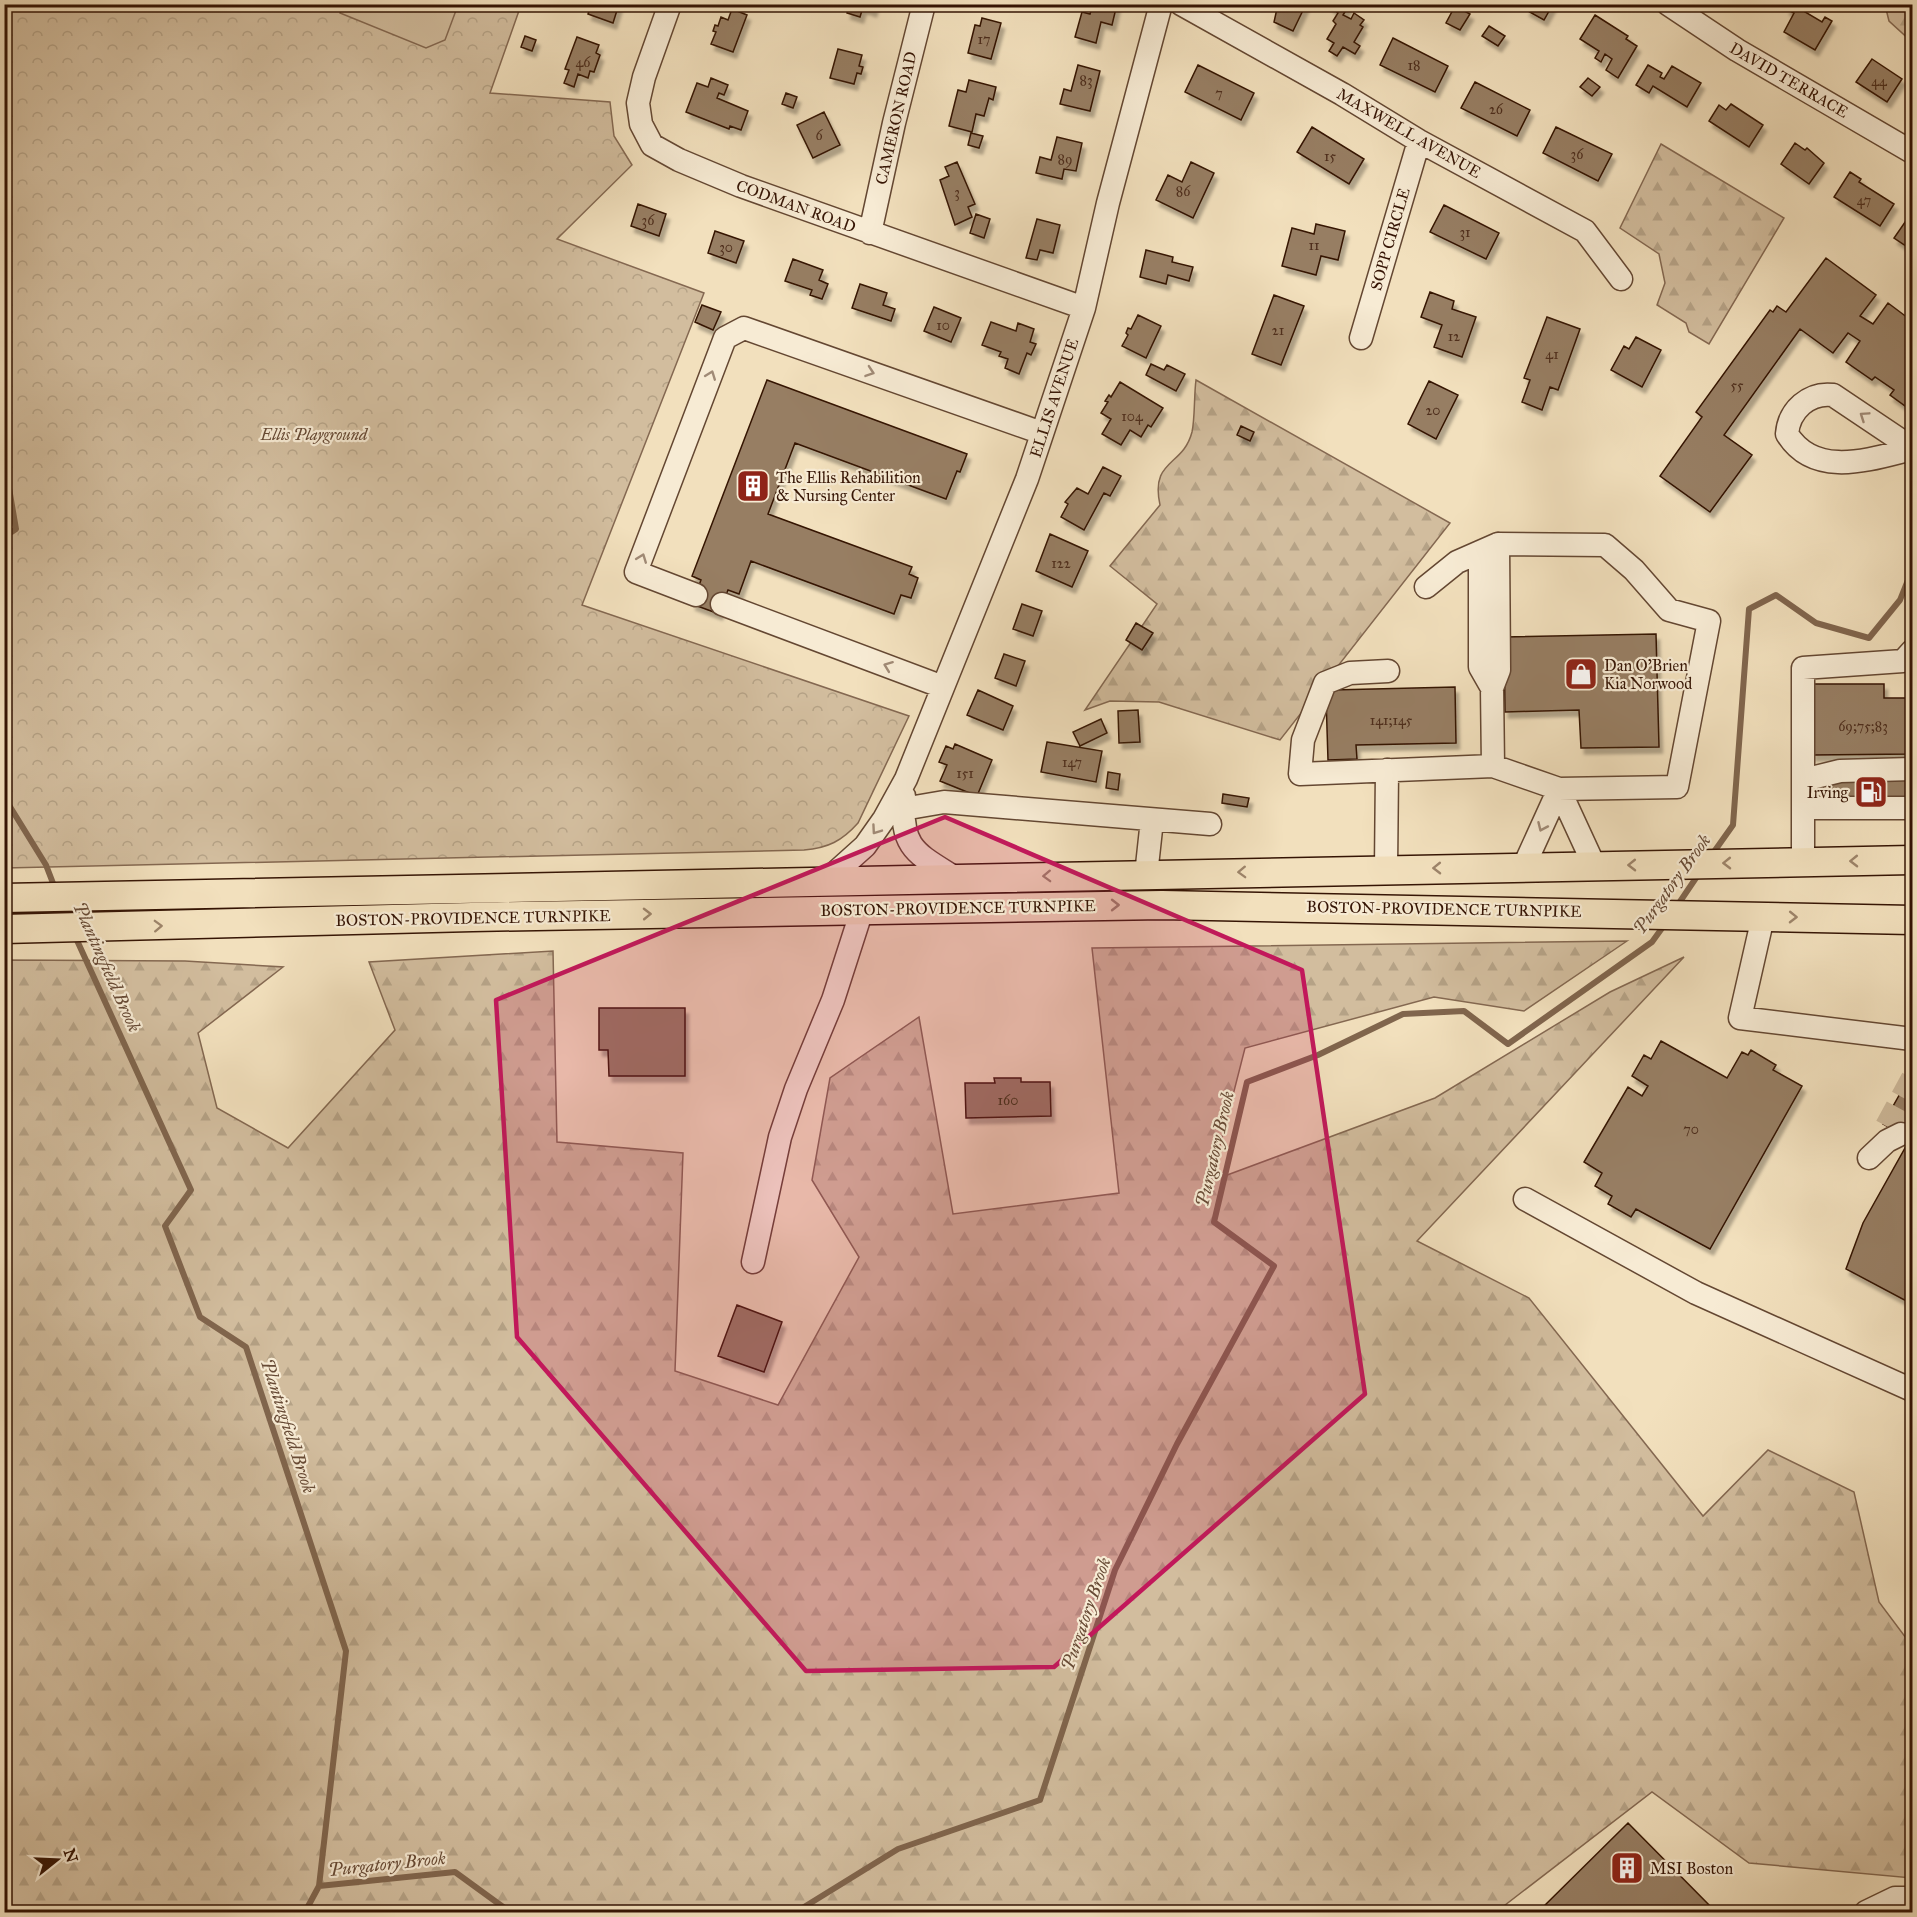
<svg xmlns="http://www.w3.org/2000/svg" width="1917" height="1917" font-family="'IM FELL Great Primer',serif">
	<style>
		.forest { fill: url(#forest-firs); stroke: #846851; stroke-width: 1.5 }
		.park { fill: url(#park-crowns); stroke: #846851; stroke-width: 1.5 }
		.pitch { fill: #d2bd9e; stroke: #846851; stroke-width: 1.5 }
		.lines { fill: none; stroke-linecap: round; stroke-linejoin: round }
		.stream { stroke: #80654d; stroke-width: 6 }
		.building { fill: #977e64; stroke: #351404; stroke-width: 1.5; filter: url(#shadow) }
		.minor-tunnel { stroke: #ccb798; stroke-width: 22; stroke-dasharray: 22 11; stroke-linecap: butt }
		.minor-casing { stroke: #644732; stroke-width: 25 }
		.major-casing { stroke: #351404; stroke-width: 31 }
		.minor { stroke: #f7ebd4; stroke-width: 22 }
		.major { stroke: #f2e0bd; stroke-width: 28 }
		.oneway { stroke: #a08a76 }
		.oneway2 { stroke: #9d846a }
		.marked { fill: #c2185b; fill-opacity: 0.2; stroke: #c2185b; stroke-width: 4.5; stroke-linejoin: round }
		.labels { text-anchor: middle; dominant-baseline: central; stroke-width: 4.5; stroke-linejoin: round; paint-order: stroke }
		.number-label { font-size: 14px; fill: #4e2e1c }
		.street-label { font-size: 16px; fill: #351404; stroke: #f7ebd4 }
		.park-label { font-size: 16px; font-style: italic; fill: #644732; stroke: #f7ebd4 }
		.poi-label { font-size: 16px; fill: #351404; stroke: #f7ebd4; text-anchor: start }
		.water-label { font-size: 18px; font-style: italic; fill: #674a35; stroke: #f7ebd4 }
	</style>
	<defs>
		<pattern id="forest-firs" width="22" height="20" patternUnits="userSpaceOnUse" patternTransform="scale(1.5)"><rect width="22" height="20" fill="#d2bd9e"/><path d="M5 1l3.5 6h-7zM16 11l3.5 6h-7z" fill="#b5a286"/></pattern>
		<pattern id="park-crowns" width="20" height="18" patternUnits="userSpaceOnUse" patternTransform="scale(1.5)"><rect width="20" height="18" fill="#d2bd9e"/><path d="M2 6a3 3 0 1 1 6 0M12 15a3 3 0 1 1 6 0" fill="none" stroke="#b5a286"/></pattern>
		<filter id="shadow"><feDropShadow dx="3.5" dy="6" stdDeviation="1.5" flood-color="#0004"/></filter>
	</defs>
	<rect width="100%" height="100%" fill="#f2e0bd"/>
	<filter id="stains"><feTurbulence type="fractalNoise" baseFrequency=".00333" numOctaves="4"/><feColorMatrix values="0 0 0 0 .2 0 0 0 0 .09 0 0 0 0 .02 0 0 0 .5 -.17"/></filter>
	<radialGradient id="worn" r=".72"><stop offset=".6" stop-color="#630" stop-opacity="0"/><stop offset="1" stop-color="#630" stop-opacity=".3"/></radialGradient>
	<!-- forest -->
	<path class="forest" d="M1885 5H1912V42L1889 21Z
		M1661 144 1784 218 1709 344 1689 332 1686 323 1657 305 1665 283 1659 254 1620 228Z
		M1196 380 1450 523 1280 740 1159 702 1110 701 1085 710 1157 604 1110 566 1160 505C1150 459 1183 467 1192 432 1195 419 1194 394 1196 380Z
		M1627 941 1524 1011 1434 997 1245 1048 1211 1181 1435 1098 1610 992 1684 957 1417 1241 1529 1298 1703 1516 1768 1450 1854 1492 1879 1602 1912 1646V1878L1749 1863 1652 1792 1496 1912H5V960L185 961 283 967 198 1033 217 1108 288 1148 395 1030 369 962 553 951 557 1142 683 1153 675 1371 778 1405 859 1257 812 1180 830 1078 919 1017 953 1214 1119 1193 1092 948Z"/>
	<!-- park -->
	<path class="park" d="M4 5H521L490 93 610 102 614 136 632 165 557 239 704 293 582 605 909 716 858 823C842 841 828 848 804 850L5 868Z"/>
	<!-- pitch -->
	<path class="pitch" d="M341 5V4L458 5 445 40 426 48 340 13Z"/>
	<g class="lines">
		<!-- stream -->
		<path class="stream" d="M4 459 16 529 4 537
			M4 797 46 865 56 891
			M1711 856 1733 825 1749 609 1776 595 1816 623 1869 638 1900 600 1912 570
			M1677 906 1700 872
			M75 936 191 1190 165 1226 200 1317 246 1347 346 1651 319 1886
			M305 1912 319 1886 455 1872 510 1912
			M796 1912 898 1849 1040 1800 1115 1570 1177 1444 1274 1266 1214 1222 1247 1082 1318 1055 1403 1014 1464 1011 1508 1044 1652 942 1665 924"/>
	</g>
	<!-- building -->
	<path class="building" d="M591 4H619L613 23 588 14Z
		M849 4H875L873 11 863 7 860 17 847 13Z
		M1093 4H1117L1112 25 1101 22 1096 43 1075 37 1082 12 1090 14Z
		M1278 4H1306L1293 31 1274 22Z
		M1328 4H1350L1343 15 1351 19 1354 13 1364 20 1360 25 1363 27 1354 42 1360 46 1355 54 1343 47 1337 56 1329 51 1334 43 1327 39 1336 24 1333 21 1338 13Z
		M1529 4H1553L1544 20 1526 10Z
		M1788 4H1802L1800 9 1822 22 1825 17 1832 21 1815 50 1784 32 1794 13 1786 9Z
		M1455 6 1470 14 1460 30 1446 23Z
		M732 9 747 15 733 52 711 44 716 32 713 31 715 25 718 26 721 17 728 20Z
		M1595 15 1628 36 1626 39 1637 46 1618 78 1606 70 1612 59 1605 54 1601 62 1595 58 1599 51 1580 39Z
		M982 18 1001 23 991 59 968 53 975 25 980 26Z
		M1489 26 1505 36 1498 46 1482 36Z
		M525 36 536 40 532 51 521 47Z
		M577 37 599 45 596 53 600 55 594 72 590 71 588 78 578 74 574 87 564 83 569 70 565 69Z
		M1393 38 1448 66 1435 92 1380 65Z
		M838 49 862 55 859 66 863 67 861 74 857 73 854 84 830 78Z
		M1872 59 1902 79 1887 102 1856 82Z
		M1078 65 1100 71 1090 111 1060 104 1064 89 1071 91Z
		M1198 65 1254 93 1241 120 1185 92Z
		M1648 65 1662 73 1660 77 1664 79 1672 66 1701 83 1687 107 1653 86 1649 93 1636 85Z
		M711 78 728 85 724 95 719 93 717 98 748 111 741 130 730 126 729 129 686 112 697 83 708 87Z
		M1588 78 1600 87 1592 96 1580 87Z
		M969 80 996 87 993 100 989 98 984 116 976 114 972 132 949 126 958 90 966 92Z
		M1475 82 1530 110 1517 136 1461 108Z
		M786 93 797 97 793 108 782 104Z
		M1731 104 1763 125 1749 147 1709 121 1719 105 1726 110Z
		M824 112 840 145 813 158 797 125Z
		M1312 127 1364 159 1349 184 1297 152Z
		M1556 127 1612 154 1598 181 1543 153Z
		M971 133 983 136 979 148 968 145Z
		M1057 137 1082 143 1076 171 1064 169 1062 179 1036 173 1040 157 1051 160Z
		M1795 143 1805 150 1807 148 1824 163 1809 184 1781 164Z
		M957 162 975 204 968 207 972 217 955 225 940 180 949 176 945 167Z
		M1191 162 1214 173 1193 218 1156 200 1168 175 1182 182Z
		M1850 172 1861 179 1859 182 1894 204 1880 226 1834 197Z
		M638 204 666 214 659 236 631 226Z
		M1444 205 1499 233 1486 259 1430 232Z
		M976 214 990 219 984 238 970 233Z
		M1910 215 1912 216V250L1894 238Z
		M1037 219 1060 225 1053 253 1040 250 1037 260 1026 258Z
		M1316 224 1345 231 1338 260 1321 256 1316 275 1282 266 1292 228 1314 234Z
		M715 231 744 241 736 263 708 253Z
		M1146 250 1173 257 1172 262 1193 267 1189 281 1168 275 1166 284 1140 277Z
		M1826 258 1876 295 1860 316 1873 324 1888 303 1912 321V411L1890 395 1894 390 1875 377 1872 380 1846 362 1860 341 1848 333 1833 353 1800 329 1724 435 1752 455 1710 512 1660 476 1702 417 1696 412 1770 310 1773 312 1777 306 1786 312Z
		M793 259 823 270 819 280 828 284 822 299 810 295 812 290 785 281Z
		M860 284 887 293 883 305 895 309 891 321 852 308Z
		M1430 292 1454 301 1452 309 1476 317 1462 357 1434 347 1442 325 1421 317Z
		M1274 295 1304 306 1281 365 1252 354Z
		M702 305 721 312 713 330 695 322Z
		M934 307 961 318 951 342 924 331Z
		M1138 315 1161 326 1146 358 1122 346 1128 335 1126 333 1128 328 1131 329Z
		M1547 317 1580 329 1558 390 1550 387 1542 410 1522 402 1530 380 1524 378Z
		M991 322 1016 331 1018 323 1034 329 1030 342 1036 344 1031 355 1027 353 1019 374 1005 368 1008 359 999 356 1001 352 982 345Z
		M1636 337 1661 350 1642 387 1611 370 1624 346 1629 349Z
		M1151 364 1164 370 1167 365 1185 374 1176 391 1146 375Z
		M767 380 967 454 960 472 957 471 946 499 795 443 768 514 912 567 909 574 918 578 911 598 901 595 894 614 751 561 739 594 728 590 719 614 692 604 701 580 692 576Z
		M1429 381 1458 395 1436 439 1408 424Z
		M1120 382 1163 408 1151 427 1148 425 1141 437 1130 430 1121 445 1102 434 1111 419 1101 413 1108 402 1105 401 1109 395 1111 397Z
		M1241 426 1254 432 1250 441 1237 435Z
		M1103 467 1121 476 1110 496 1104 493 1084 530 1061 517 1068 504 1065 502 1077 488 1088 494Z
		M1050 534 1088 551 1072 587 1036 571Z
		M1022 604 1042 611 1033 636 1013 629Z
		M1136 623 1153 633 1142 650 1126 640Z
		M1656 634 1659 747 1581 748 1579 710 1505 712 1504 637Z
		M1004 654 1025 661 1016 686 995 678Z
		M1814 684H1884V698H1912V754L1812 755Z
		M1455 687 1456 743 1356 745 1357 759 1328 760 1326 697 1332 690Z
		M978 690 1013 706 1003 730 967 715Z
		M1138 710 1140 742 1119 743 1118 711Z
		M1101 719 1107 733 1080 746 1073 732Z
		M1047 742 1102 751 1096 782 1041 772Z
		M955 744 992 760 977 796 940 781 947 765 939 762 946 746 953 749Z
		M1108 772 1120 774 1118 790 1106 788Z
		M1912 779V802L1831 804 1830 781Z
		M1223 794 1249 798 1247 807 1222 803Z
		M599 1008H685V1076H609L608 1050H599Z
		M1661 1041 1727 1078 1742 1052 1748 1055 1751 1050 1776 1065 1773 1070 1802 1086 1710 1249 1636 1209 1631 1217 1608 1204 1612 1196 1595 1186 1602 1173 1584 1162 1628 1087 1642 1096 1648 1086 1632 1076 1644 1055 1651 1059Z
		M1910 1076 1912 1078V1304L1846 1269 1863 1223 1910 1139 1883 1124Z
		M994 1078H1021V1082H1050L1051 1116 966 1118 965 1083H995Z
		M737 1305 782 1322 764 1372 718 1356Z
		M1628 1823 1716 1912H1538Z"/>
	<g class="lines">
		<!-- minor-tunnel -->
		<path class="minor-tunnel" d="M1886 1126 1912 1078
			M1901 1134 1912 1112"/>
		<!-- minor casing -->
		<g class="minor-casing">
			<path id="minor" d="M670 4 644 77 638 103 641 124 652 145 679 160 741 186 1084 308
				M1181 4 1342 94 1419 141 1585 231 1621 279
				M1668 4 1737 50 1912 152
				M870 233 894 123 924 4
				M1361 338 1419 141
				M1912 448 1833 395C1809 392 1789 410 1787 434 1815 479 1871 459 1912 449
				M1480 552V667L1492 688 1493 766 1559 789 1677 787 1709 621 1669 610 1634 570 1605 545 1498 544
				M1426 587 1457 562 1498 544 1499 670 1492 688
				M696 595 636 572 725 338 744 328 1042 433
				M722 604 943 687
				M1388 671 1350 673 1325 683 1303 740 1300 774 1493 766
				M1803 780 1840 771 1912 769
				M1559 789 1594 865
				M904 796C900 849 916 853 957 879
				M1804 808H1912
				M903 809 944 802 1210 824
				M1803 862V668L1903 661 1912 651
				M1524 866 1559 789
				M1386 869 1387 770
				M1146 875 1152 820
				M826 881 865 846 884 819 906 779 1027 479 1084 308 1108 203 1161 4
				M1763 917 1740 1018 1912 1039
				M1869 1158 1887 1141 1901 1134
				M1525 1199 1696 1293 1912 1390
				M753 1262 780 1137 796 1089 833 1000 862 910
				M1866 1912 1895 1898H1912"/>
		</g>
		<!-- major casing -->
		<g class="major-casing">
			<path id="major" d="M4 898 1912 860
				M4 929 472 917 1162 905 1912 920"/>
		</g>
		<!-- minor -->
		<use href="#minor" class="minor"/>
		<!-- major -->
		<use href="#major" class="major"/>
	</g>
	<!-- one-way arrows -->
	<defs><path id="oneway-chevron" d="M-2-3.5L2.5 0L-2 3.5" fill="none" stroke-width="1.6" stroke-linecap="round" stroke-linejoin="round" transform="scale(1.5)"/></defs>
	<g class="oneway">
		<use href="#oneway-chevron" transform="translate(870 372) rotate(19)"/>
		<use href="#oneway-chevron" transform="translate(711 375) rotate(-69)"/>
		<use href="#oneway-chevron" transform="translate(1864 416) rotate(-146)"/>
		<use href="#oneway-chevron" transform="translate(642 558) rotate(-69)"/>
		<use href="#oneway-chevron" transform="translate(888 666) rotate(-159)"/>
		<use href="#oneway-chevron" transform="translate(1542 827) rotate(114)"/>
		<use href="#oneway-chevron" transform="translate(876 830) rotate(125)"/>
	</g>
	<g class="oneway2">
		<use href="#oneway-chevron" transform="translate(1854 861) rotate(179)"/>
		<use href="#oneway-chevron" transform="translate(1727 863) rotate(179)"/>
		<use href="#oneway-chevron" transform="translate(1632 865) rotate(179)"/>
		<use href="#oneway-chevron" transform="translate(1437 868) rotate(179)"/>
		<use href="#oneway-chevron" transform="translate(1242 872) rotate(178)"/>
		<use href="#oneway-chevron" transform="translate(1047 876) rotate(178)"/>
		<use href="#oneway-chevron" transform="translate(1115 905)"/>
		<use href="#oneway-chevron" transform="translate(647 914) rotate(-1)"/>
		<use href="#oneway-chevron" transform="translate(1793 917) rotate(1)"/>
		<use href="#oneway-chevron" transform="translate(158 926) rotate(-2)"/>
	</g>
	<!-- marked area -->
	<path class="marked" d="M945 817 1302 970 1365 1394 1054 1667 806 1671 517 1337 496 1000Z"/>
	<!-- icons -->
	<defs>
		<g id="building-square" transform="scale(1.725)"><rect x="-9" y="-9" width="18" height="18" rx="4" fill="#8f2418" stroke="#f7ebd4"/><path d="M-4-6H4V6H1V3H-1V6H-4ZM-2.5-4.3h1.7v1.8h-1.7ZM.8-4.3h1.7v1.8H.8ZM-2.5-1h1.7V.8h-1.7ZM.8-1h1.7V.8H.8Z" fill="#fff"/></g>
		<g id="shop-square" transform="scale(1.725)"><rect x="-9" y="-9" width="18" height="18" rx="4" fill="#8f2418" stroke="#f7ebd4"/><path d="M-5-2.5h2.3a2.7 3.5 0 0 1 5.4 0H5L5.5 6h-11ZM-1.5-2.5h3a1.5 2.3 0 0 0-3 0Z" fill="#fff"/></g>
		<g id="fuel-square" transform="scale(1.725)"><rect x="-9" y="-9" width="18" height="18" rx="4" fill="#8f2418" stroke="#f7ebd4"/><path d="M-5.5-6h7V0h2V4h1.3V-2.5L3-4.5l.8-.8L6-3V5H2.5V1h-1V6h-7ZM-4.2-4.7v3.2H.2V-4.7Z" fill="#fff"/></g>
	</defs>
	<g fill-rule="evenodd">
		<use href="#building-square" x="753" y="486"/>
		<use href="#shop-square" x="1581" y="674"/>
		<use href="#fuel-square" x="1871" y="792"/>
		<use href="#building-square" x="1627" y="1868"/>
	</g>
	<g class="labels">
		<!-- number labels -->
		<g class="number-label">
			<text x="984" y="39">17</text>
			<text x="583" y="62">46</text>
			<text x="1414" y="65">18</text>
			<text x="1086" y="80">83</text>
			<text x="1879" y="81">44</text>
			<text x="1219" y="93">7</text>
			<text x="1496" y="109">26</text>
			<text x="819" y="135">6</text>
			<text x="1577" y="154">36</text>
			<text x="1330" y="156">15</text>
			<text x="1065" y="159">89</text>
			<text x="1183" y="191">86</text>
			<text x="957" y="192">3</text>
			<text x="1864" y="200">47</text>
			<text x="648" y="220">36</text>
			<text x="1465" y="232">31</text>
			<text x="1314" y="245">11</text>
			<text x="726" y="247">30</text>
			<text x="943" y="325">10</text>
			<text x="1278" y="330">21</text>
			<text x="1454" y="336">12</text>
			<text x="1552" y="354">41</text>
			<text x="1737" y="385">55</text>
			<text x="1433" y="410">20</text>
			<text x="1132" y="416">104</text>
			<text x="1061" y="563">122</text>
			<text x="1391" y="720">141;145</text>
			<text x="1863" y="726">69;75;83</text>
			<text x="1072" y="762">147</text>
			<text x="965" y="773">151</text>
			<text x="1008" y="1100">160</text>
			<text x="1691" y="1129">70</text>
		</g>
		<!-- street labels -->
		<g class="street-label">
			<text transform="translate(1789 80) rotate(30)">DAVID TERRACE</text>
			<text transform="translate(896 118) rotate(-77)">CAMERON ROAD</text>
			<text transform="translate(1409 133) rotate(30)">MAXWELL AVENUE</text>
			<text transform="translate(796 206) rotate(20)">CODMAN ROAD</text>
			<text transform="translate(1390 239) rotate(-74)">SOPP CIRCLE</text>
			<text transform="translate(1054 398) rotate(-72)">ELLIS AVENUE</text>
			<text transform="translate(958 908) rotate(-1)">BOSTON-PROVIDENCE TURNPIKE</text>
			<text transform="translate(1444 909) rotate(1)">BOSTON-PROVIDENCE TURNPIKE</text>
			<text transform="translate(473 918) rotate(-1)">BOSTON-PROVIDENCE TURNPIKE</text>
		</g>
		<!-- park labels -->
		<g class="park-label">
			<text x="314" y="434">Ellis Playground</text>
		</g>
		<!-- poi labels -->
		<g class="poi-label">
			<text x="776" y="477">The Ellis Rehabilition<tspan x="776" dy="18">&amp; Nursing Center</tspan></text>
			<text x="1604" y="665">Dan O'Brien<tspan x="1604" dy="18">Kia Norwood</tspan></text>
			<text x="1848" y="792" text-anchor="end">Irving</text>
			<text x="1650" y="1868">MSI Boston</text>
		</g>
		<!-- water labels -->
		<g class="water-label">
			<text transform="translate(1672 884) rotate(-54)">Purgatory Brook</text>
			<text transform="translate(107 967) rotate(66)">Plantingfield Brook</text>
			<text transform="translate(1215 1149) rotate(-77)">Purgatory Brook</text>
			<text transform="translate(288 1426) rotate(72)">Plantingfield Brook</text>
			<text transform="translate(1086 1614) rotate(-71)">Purgatory Brook</text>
			<text transform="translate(387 1864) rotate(-6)">Purgatory Brook</text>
		</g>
	</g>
	<!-- margin -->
	<rect width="1917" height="1917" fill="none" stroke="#f2e0bd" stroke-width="24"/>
	<rect x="6" y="6" width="1905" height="1905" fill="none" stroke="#351404" stroke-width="3"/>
	<rect x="12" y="12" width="1893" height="1893" fill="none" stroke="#351404" stroke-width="1.5"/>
	<!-- north arrow -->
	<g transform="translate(57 1860) rotate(72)" stroke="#f7ebd4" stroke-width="4.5" paint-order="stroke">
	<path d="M0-4.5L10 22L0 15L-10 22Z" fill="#351404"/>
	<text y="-9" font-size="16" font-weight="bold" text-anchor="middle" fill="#351404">N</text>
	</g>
	<rect width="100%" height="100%" filter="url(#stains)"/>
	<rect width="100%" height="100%" fill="url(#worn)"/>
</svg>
